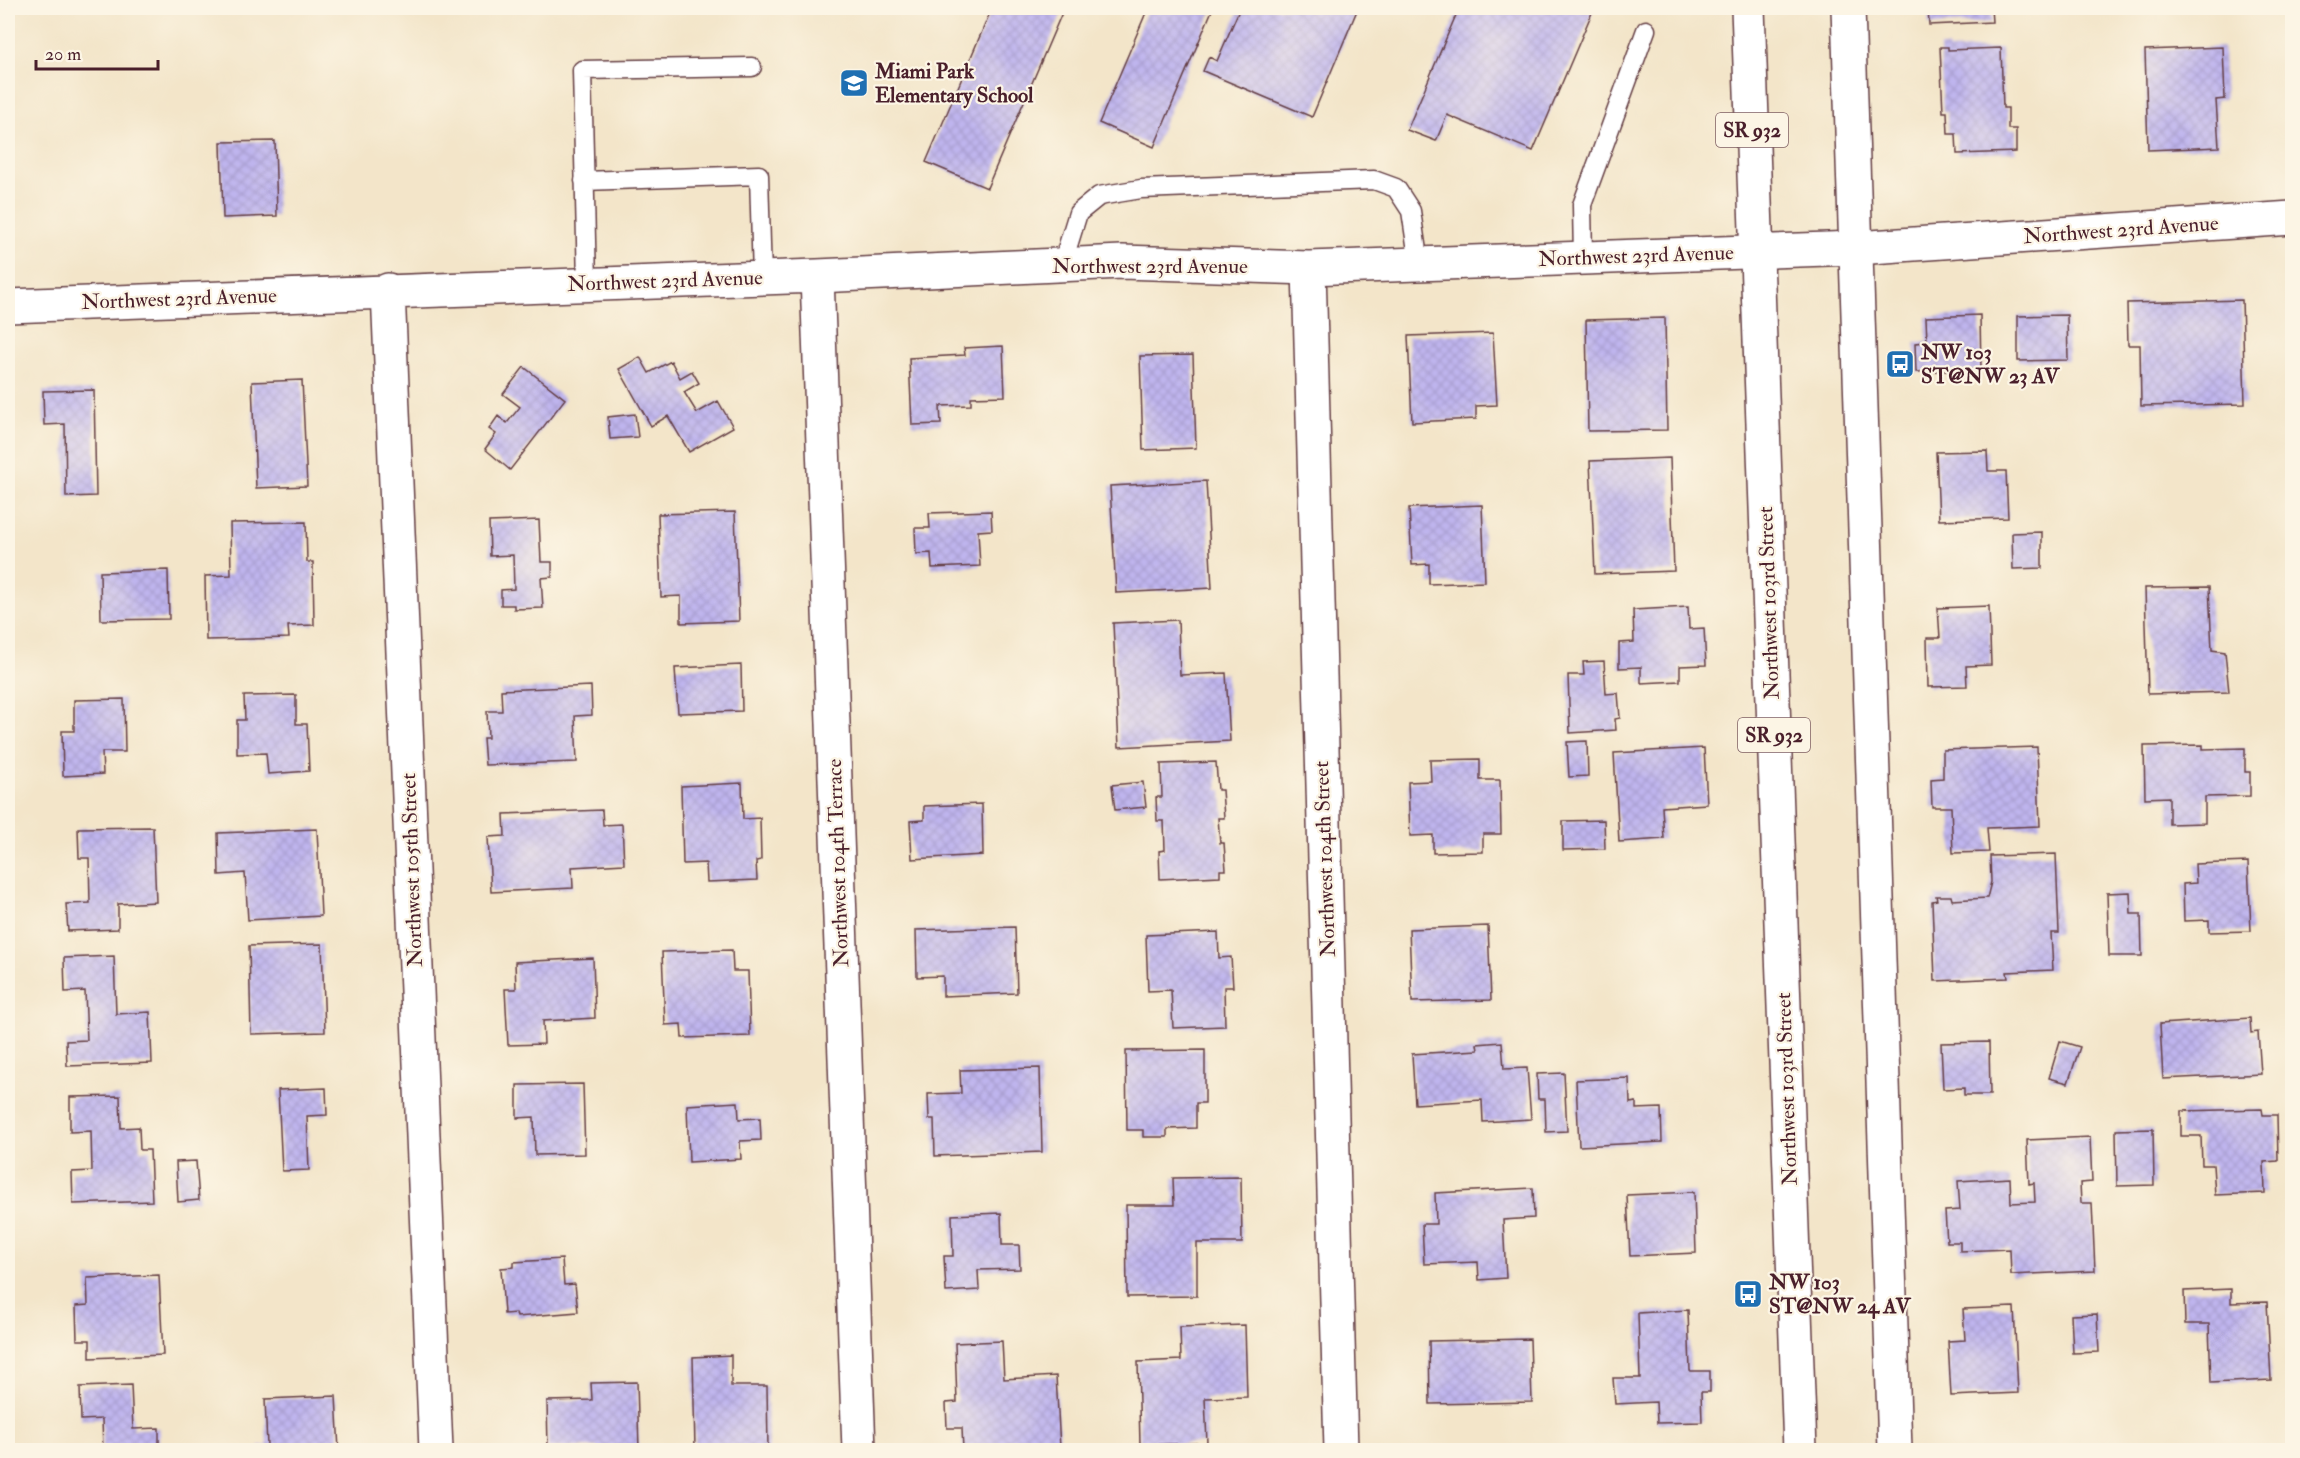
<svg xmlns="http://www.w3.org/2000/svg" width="2300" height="1458" font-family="'IM FELL Double Pica',serif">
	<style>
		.building { fill: url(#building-cross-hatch) }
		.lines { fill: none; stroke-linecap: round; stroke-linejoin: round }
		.lane-casing { stroke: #633d43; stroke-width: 21 }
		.street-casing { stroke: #633d43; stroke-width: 36 }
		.primary-casing { stroke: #633d43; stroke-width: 36 }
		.lane { stroke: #fff; stroke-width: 18 }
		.street { stroke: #fff; stroke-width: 33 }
		.primary { stroke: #fff; stroke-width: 33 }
		.labels { text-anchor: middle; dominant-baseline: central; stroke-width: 4.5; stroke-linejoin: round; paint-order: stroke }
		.shield { fill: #fcf5e5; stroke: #7f5f63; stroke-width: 1.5 }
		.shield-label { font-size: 20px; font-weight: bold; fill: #4a1f2b }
		.poi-label { font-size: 21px; font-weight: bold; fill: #4a1f2b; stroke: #fcf5e5; text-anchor: start }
		.street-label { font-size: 21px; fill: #4a1f2b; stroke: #fcf5e5 }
	</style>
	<defs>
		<pattern id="building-cross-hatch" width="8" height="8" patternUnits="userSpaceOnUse" patternTransform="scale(1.5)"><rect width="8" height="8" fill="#bfb5ee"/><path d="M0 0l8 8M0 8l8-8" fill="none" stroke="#a69bcc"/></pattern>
	</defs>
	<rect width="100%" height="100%" fill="#fcf5e5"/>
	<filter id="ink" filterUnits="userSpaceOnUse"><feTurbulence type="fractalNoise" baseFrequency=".0167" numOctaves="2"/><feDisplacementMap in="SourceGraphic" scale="12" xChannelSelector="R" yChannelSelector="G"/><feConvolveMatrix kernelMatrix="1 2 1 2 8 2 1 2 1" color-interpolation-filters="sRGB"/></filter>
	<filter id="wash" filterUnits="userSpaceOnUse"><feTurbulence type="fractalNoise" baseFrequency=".008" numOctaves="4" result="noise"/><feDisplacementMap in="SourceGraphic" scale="24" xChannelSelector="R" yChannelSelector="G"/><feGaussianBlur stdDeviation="1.35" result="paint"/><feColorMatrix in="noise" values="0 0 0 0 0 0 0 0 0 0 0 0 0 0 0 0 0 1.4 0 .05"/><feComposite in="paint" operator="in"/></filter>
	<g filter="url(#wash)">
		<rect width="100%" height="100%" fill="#f3e5c9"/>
		<g id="blocks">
			<!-- building -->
			<path class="building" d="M992 8H1064L987 188 926 162Z
				M1148 8H1213L1154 147 1099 123Z
				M1240 8H1358L1312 117 1203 71 1209 57 1217 61Z
				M1459 8H1594L1533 151 1447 115 1436 141 1407 130Z
				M1928 8H1991L1992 22 1929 25Z
				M1940 47H1948V50L2001 48 2003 108H2008V129H2016V152L1957 154 1956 134H1948L1947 112H1943Z
				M2223 47 2225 99 2216 100 2219 147 2148 150 2145 50Z
				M275 141 277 216 223 218 221 142Z
				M2242 300 2245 404 2141 406 2140 345H2128L2127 303Z
				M1980 315 1981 370 1916 372 1915 343 1927 342 1926 317Z
				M2067 315 2068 360 2018 361V316Z
				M1665 318 1667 430 1588 431 1586 320Z
				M1493 333 1497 405 1476 406V419L1412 422 1408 336Z
				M1003 346 1005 396 971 397V405L940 406 941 424 912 425 909 358 965 355 964 348Z
				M1193 355 1196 448 1143 450 1140 356Z
				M640 357 649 373 671 361 680 378 692 371 699 383 684 392 697 413 718 401 733 427 689 452 668 416 651 426 619 369Z
				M524 367 565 399 510 470 485 449 496 434 489 429 498 416 507 423 520 407 503 394Z
				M302 380 307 486 256 488 252 382Z
				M94 390 96 496 66 497 65 424 44 425 43 391Z
				M635 414 638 437 610 439 608 417Z
				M1987 451 1988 471H2006L2008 518 1939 520 1936 452Z
				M1670 458 1674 571 1595 574 1590 461Z
				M1206 481 1212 588 1116 593 1110 486Z
				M1482 505 1485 582 1429 584V564L1412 565 1409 508Z
				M991 511 992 530 978 531 980 566 932 568 931 553 916 554 915 528H930L929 513Z
				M735 512 739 621 681 623V596L661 597 658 514Z
				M539 520 541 562H552V577L541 578 543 608 514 609V605H501V590L514 589 513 555 490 556 489 522Z
				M306 522 307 562H313L314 625 288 626 289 638 206 640 205 576 231 575 230 523Z
				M2042 532V568L2013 569 2012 533Z
				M168 570 169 619 101 620 100 572Z
				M2209 587 2212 650 2225 652 2229 692 2148 694 2145 588Z
				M1989 606 1991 665 1966 666 1967 686 1928 687 1927 638H1940L1938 608Z
				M1688 607 1689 629 1704 628 1706 665 1680 666V681L1641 683V667L1619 668V643L1634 642 1633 610Z
				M1178 620 1180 675 1226 673 1230 741 1119 747 1113 623Z
				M1604 661 1606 694 1618 693 1620 718 1615 719 1616 730 1570 733 1568 675H1584L1583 662Z
				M741 665 742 711 678 713 675 668Z
				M591 686 592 715 575 716 577 762 485 765 483 738H488L487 711H502L501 690Z
				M296 695V724H307L309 771 268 774 266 753 237 754V720H245L244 696Z
				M124 699 125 752H102L103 774 63 776 62 731H74V700Z
				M1587 741 1588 776 1569 777 1567 742Z
				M2203 745V749L2245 748V772H2250V796L2205 797V823L2169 824V797L2145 798 2144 746Z
				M2037 747 2040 826 1987 828 1989 852 1953 853 1951 807H1932L1931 779 1943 778V750Z
				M1704 748 1707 804 1662 807 1664 839 1619 842 1614 753Z
				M1480 759V780H1500L1501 834H1483V852L1433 853V835L1410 836 1408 782 1431 781 1430 760Z
				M1216 762 1218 790H1222L1224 818H1218L1220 843H1224L1226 870H1220V876L1160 879 1159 851 1165 850 1164 821H1157L1156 797H1162L1161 764Z
				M1143 782 1146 807 1115 810 1112 785Z
				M742 783 743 819 760 818 761 860 756 861 757 880 707 882 706 863 683 864 681 786Z
				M982 804 983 855 912 859 910 821 924 820V806Z
				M602 810 603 825 622 824 624 864 572 867 573 888 491 892 488 837 505 836 504 814Z
				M1604 820 1605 849 1563 850V821Z
				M153 827 156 902 118 904V929L68 931 66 904 90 903 89 858H79L78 828Z
				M317 829 321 916 248 920 245 873 219 875 218 833Z
				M2056 854 2059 933H2051L2053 970 2007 972 2008 978 1935 981 1932 901 1937 900 1936 896H1951L1952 900 1987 898 1991 882 1990 856Z
				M2248 862 2251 931 2209 932V920L2184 921 2183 884 2196 883 2195 864Z
				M2130 892 2131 914H2141L2142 956H2109L2107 893Z
				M1488 926 1491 1000 1412 1002 1409 929Z
				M1015 927 1017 993 943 996V976L917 977 916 930Z
				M1218 932 1219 958 1231 957 1233 987H1224L1225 1026 1173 1028 1171 990 1148 991 1146 935Z
				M322 944 325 1032 251 1034 249 946Z
				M732 950 733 971H748L750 1036 682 1038 681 1024 665 1025 662 952Z
				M114 956 116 1014 150 1012 152 1063 67 1066 66 1041 87 1040 85 991 65 992 64 958Z
				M593 958 595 1018 543 1021 544 1044 508 1045 505 989H516L515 962Z
				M2250 1018 2251 1033 2258 1032 2261 1074 2163 1079 2160 1024Z
				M2060 1041 2080 1047 2068 1083 2049 1078Z
				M1502 1042 1504 1069 1527 1068 1531 1119 1483 1122 1482 1100 1415 1104 1412 1054 1478 1050 1477 1044Z
				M1989 1042 1990 1095H1964V1088L1943 1089 1941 1043Z
				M1205 1050V1103H1196V1128L1167 1129V1137H1143V1130H1127L1126 1051Z
				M1040 1068 1042 1152 935 1156 934 1119H929L928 1094 961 1093 960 1070Z
				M1564 1073 1567 1131 1546 1132 1545 1099H1538L1537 1074Z
				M1629 1078 1630 1103 1636 1102V1109L1661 1108 1662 1142 1579 1146 1576 1080Z
				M583 1084 585 1154 535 1155 534 1117 517 1118V1085Z
				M326 1088 327 1115 307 1116 309 1170 282 1171 278 1090Z
				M120 1096 121 1128 139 1127 140 1150H150L152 1201 73 1204 72 1172 92 1171 91 1131 70 1132V1097Z
				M738 1102 739 1119 760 1118 761 1140 740 1141 741 1159 689 1162 687 1105Z
				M2262 1109 2263 1115H2277L2278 1161 2264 1162 2265 1193 2215 1195 2213 1165H2202L2201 1136H2181V1111Z
				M2153 1129 2154 1185 2117 1186 2116 1130Z
				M2090 1137 2092 1182 2080 1183 2081 1203H2092L2095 1271 2011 1275 2010 1249 1960 1251V1242H1947L1945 1211 1960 1210 1958 1181 2010 1178 2011 1203 2035 1202 2034 1183 2029 1184 2027 1140Z
				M196 1161 199 1200 178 1202 176 1162Z
				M1241 1177 1242 1243H1197V1296L1127 1297 1126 1205H1174L1173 1178Z
				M1533 1188 1534 1218 1503 1220 1506 1278 1479 1280 1478 1262 1424 1264 1422 1224H1436L1435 1193Z
				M1694 1192 1696 1253 1630 1256 1627 1195Z
				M1001 1213 1002 1245H1019L1020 1269 978 1270 979 1290 946 1292 944 1256H953L952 1215Z
				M562 1259 564 1285 575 1284 578 1312 517 1317 516 1313 504 1314 501 1268 514 1267V1262Z
				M159 1275 163 1355 90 1358V1340H77L76 1306 88 1305 87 1278Z
				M2231 1289V1303L2267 1302 2271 1380 2211 1383 2209 1324H2185L2184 1291Z
				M2014 1307 2018 1393 1951 1396 1948 1341 1965 1340 1963 1309Z
				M1688 1310 1690 1371H1710V1392H1701L1702 1422 1657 1423 1656 1402 1615 1404 1613 1378H1640L1638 1313Z
				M2097 1314 2099 1352 2073 1353 2071 1315Z
				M1245 1325 1247 1397 1205 1398 1207 1443 1140 1445 1138 1362 1181 1360 1180 1327Z
				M1530 1339 1532 1402 1430 1404 1429 1341Z
				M1002 1341 1004 1379 1056 1376 1060 1448 963 1450 962 1428H947L946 1403 957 1402 955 1343Z
				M731 1355V1386H767L768 1450H695L693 1357Z
				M637 1382 639 1450H597V1447L548 1448 547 1401 592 1400 591 1383Z
				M131 1385 133 1429 159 1428V1450H103L102 1419 81 1420 80 1387Z
				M336 1396 339 1450H260V1446H267L265 1399Z"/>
		</g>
	</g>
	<g filter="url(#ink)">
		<use href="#blocks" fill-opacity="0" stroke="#633d43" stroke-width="1.5"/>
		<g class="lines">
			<!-- lane casing -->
			<g class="lane-casing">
				<path id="lane" d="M584 181 759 175 762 278
					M1583 258 1582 205 1646 30
					M1062 265 1078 213 1099 196 1141 189 1374 180 1396 188 1411 211 1419 264
					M587 283 582 70 752 67"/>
			</g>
			<!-- street casing -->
			<g class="street-casing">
				<path id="street" d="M1309 268 1341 1450
					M817 276 859 1450
					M388 290 436 1450
					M8 306 817 276 1122 262 1309 268 1856 248 2292 218"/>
			</g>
			<!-- primary casing -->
			<g class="primary-casing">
				<path id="primary" d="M1748 8 1800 1450
					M1848 8 1895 1450"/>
			</g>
			<!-- lane -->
			<use href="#lane" class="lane"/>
			<!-- street -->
			<use href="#street" class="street"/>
			<!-- primary -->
			<use href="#primary" class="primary"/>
		</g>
	</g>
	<!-- icons -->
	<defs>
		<g id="school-square" transform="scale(1.5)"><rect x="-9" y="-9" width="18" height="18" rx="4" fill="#1f6fb2" stroke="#fcf5e5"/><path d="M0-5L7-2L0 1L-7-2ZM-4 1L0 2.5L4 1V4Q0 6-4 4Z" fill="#fff"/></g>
		<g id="bus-square" transform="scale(1.5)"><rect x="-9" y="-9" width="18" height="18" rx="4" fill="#1f6fb2" stroke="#fcf5e5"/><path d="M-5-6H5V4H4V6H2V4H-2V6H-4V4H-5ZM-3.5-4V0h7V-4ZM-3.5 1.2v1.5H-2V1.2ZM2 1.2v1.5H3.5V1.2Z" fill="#fff"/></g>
	</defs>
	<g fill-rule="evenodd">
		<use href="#school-square" x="854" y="83"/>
		<use href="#bus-square" x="1900" y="364"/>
		<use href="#bus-square" x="1748" y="1294"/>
	</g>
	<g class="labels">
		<!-- shield labels -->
		<g class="shield">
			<rect x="1716" y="113" width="72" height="34" rx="4.5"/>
			<rect x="1738" y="718" width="72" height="34" rx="4.5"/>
		</g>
		<g class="shield-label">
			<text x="1752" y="130">SR 932</text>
			<text x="1774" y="735">SR 932</text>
		</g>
		<!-- poi labels -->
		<g class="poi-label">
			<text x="875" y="71">Miami Park<tspan x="875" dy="24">Elementary School</tspan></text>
			<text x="1921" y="352">NW 103<tspan x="1921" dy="24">ST@NW 23 AV</tspan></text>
			<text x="1769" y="1282">NW 103<tspan x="1769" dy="24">ST@NW 24 AV</tspan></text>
		</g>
		<!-- street labels -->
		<g class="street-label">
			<text transform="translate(2121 230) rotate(-4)">Northwest 23rd Avenue</text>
			<text transform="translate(1636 256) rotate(-2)">Northwest 23rd Avenue</text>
			<text x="1150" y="266">Northwest 23rd Avenue</text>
			<text transform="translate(665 281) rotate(-2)">Northwest 23rd Avenue</text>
			<text transform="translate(179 299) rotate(-2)">Northwest 23rd Avenue</text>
			<text transform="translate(1769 603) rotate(-92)">Northwest 103rd Street</text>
			<text transform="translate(1325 859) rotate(-92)">Northwest 104th Street</text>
			<text transform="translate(838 863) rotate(-92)">Northwest 104th Terrace</text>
			<text transform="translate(412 870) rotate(-92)">Northwest 105th Street</text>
			<text transform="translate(1787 1089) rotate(-92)">Northwest 103rd Street</text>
		</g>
	</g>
	<!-- margin -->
	<rect width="2300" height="1458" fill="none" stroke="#fcf5e5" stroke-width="30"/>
	<!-- scale -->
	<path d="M36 60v9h122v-9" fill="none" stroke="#4a1f2b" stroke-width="3"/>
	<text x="45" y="60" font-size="18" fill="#4a1f2b" stroke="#fcf5e5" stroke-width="4.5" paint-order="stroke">20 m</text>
</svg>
